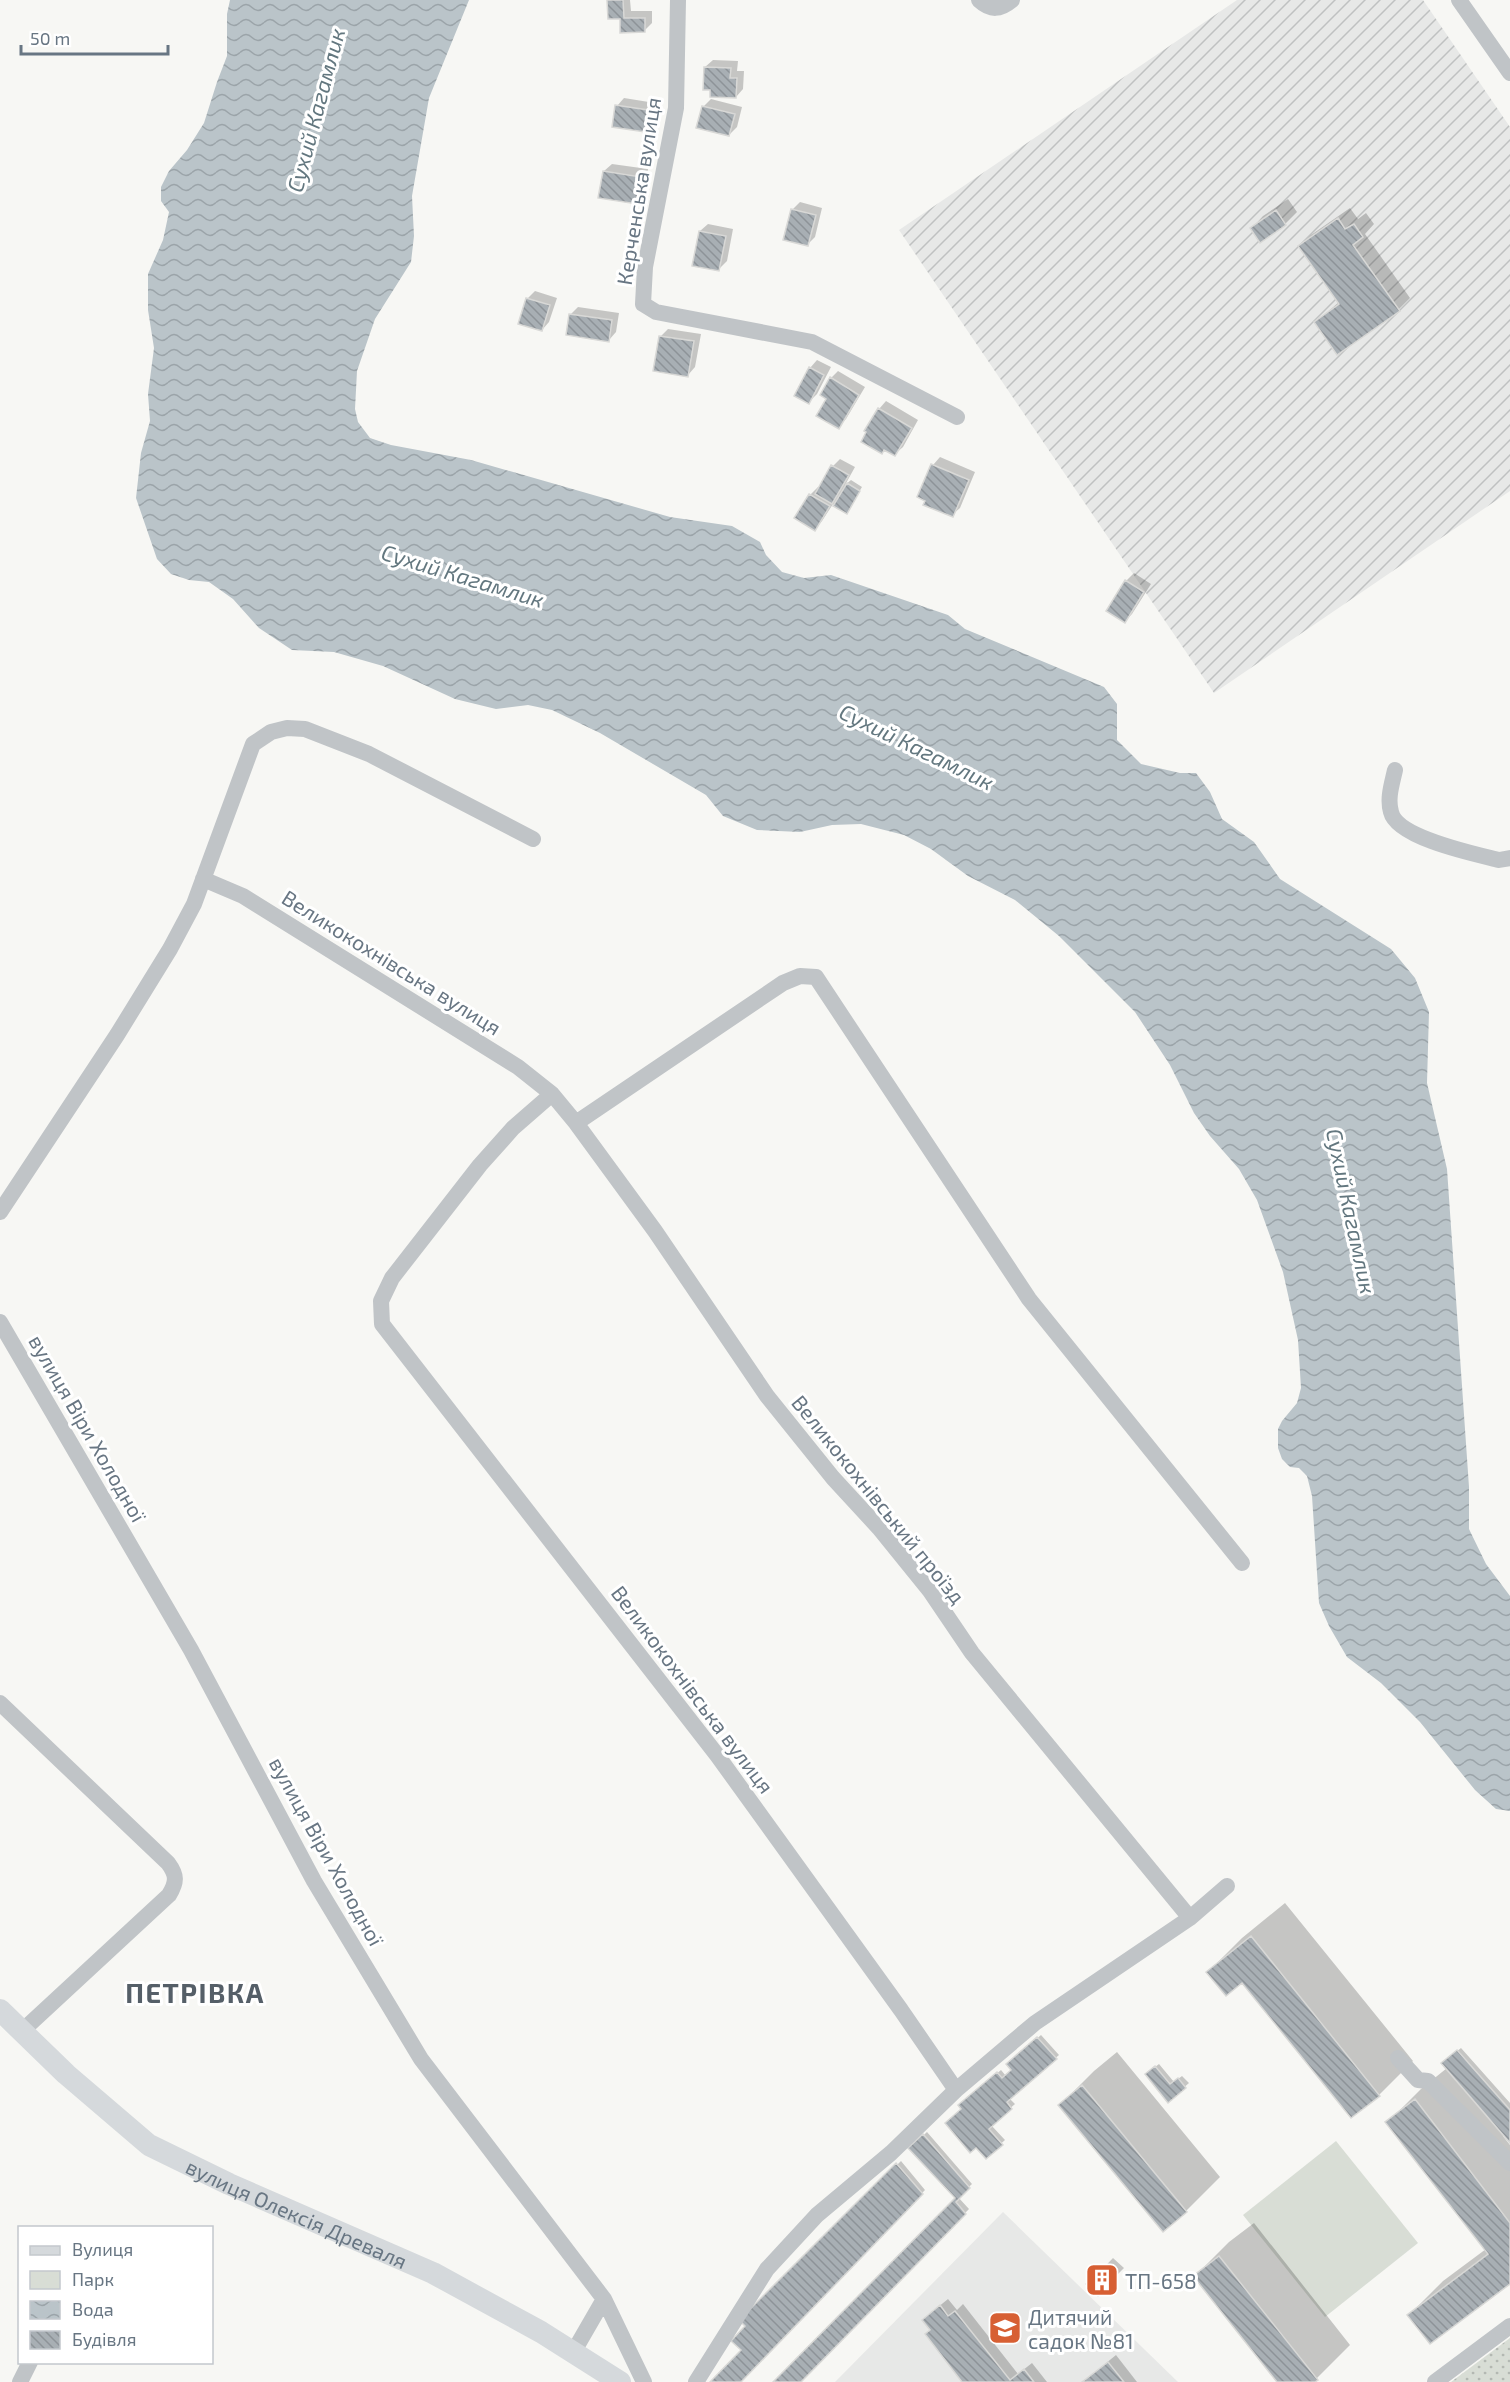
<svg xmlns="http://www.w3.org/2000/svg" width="1510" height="2382" font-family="'Exo 2',sans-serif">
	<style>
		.built { fill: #e7e8e7 }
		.industrial { fill: url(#industrial-furrows) }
		.grass { fill: url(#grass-dots) }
		.park { fill: #d8ddd5 }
		.water { fill: url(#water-waves) }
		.shadow { fill: #0003 }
		.building { fill: url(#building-back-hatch); stroke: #d8d8d6; stroke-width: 1.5 }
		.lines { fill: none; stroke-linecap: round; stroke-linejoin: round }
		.street { stroke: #c0c4c7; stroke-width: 16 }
		.secondary { stroke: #d5d9dc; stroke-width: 22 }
		.labels { text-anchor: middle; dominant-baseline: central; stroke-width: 6; stroke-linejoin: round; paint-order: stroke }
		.street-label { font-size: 21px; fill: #687683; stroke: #fff }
		.poi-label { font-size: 21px; fill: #687683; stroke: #fff; text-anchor: start }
		.water-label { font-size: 22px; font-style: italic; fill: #63777f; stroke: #fff }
		.district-label { font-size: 27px; font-weight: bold; letter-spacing: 1.5px; fill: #555f68; stroke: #fff }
	</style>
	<defs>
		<pattern id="industrial-furrows" width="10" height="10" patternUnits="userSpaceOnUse" patternTransform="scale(1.5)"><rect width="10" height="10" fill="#e7e8e7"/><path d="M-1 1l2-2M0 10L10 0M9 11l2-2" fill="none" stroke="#bfc1c1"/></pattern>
		<pattern id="grass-dots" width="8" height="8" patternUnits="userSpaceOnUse" patternTransform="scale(1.5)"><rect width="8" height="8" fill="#d8ddd5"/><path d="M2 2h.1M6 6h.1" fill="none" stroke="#b3b8b2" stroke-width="1.8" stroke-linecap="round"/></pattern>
		<pattern id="water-waves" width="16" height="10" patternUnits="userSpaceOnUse" patternTransform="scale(1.5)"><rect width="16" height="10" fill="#bac4c9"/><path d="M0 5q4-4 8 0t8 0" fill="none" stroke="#9ba4a9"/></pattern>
		<pattern id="building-back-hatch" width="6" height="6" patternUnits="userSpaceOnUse" patternTransform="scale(1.5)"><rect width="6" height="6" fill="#a8afb4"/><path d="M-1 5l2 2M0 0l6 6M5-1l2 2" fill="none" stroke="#8d9398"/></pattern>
	</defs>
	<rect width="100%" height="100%" fill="#f7f7f4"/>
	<!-- built -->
	<path class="built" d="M1003 2212 1178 2382H835Z"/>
	<!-- industrial -->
	<path class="industrial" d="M1237 0H1423L1510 127V491L1214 693 899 230Z"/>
	<!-- grass -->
	<path class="grass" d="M1510 2338V2382H1451Z"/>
	<!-- park -->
	<path class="park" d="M1336 2141 1418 2243 1325 2317 1243 2215Z"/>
	<!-- water -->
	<path class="water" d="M230 0H469L429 98 412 196 414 236 411 262 375 319 357 371 355 409 358 422 370 438 391 445 471 460 670 517 732 526 760 542 766 555 782 572 804 578 831 575 948 615 965 629 1104 687 1117 704V740L1141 764 1180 773H1196L1210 792 1222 819 1254 842 1280 879 1391 949 1415 978 1429 1012 1427 1083 1447 1169 1469 1487V1529L1486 1564 1510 1596V1811L1496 1809 1475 1790 1420 1722 1381 1683 1347 1657 1329 1626 1319 1603 1312 1496 1307 1476 1299 1468 1290 1467 1282 1459 1278 1448V1429L1282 1421 1297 1403 1301 1388 1298 1340 1283 1272 1257 1200 1239 1169 1210 1136 1194 1113 1170 1065 1135 1012 1059 936 1015 900 968 876 931 849 904 835 861 824 832 825 800 832 757 830 723 816 706 795 600 733 552 710 528 705 496 709 455 699 383 666 334 652 292 650 259 628 233 599 209 582 189 580 171 574 157 559 136 498 141 453 150 421 148 394 154 348 148 310V274L163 240 169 212 161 201V187L169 171 187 150 204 123 217 82 227 56V14Z"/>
	<!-- shadow -->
	<path class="shadow" d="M609 0H630L631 11H652V23L644 31 621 17Z
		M713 60 738 61 737 71H744L743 89 736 97 705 67Z
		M624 98 655 103 652 123 644 130 617 106Z
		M711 99 742 107 737 127 729 135 703 107Z
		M612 164 648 169 644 195 637 202 604 171Z
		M1288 199 1297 212 1285 224 1252 228 1263 216Z
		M800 202 822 208 815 237 807 245 792 210Z
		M1350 208 1358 219 1366 213 1374 224 1365 234 1410 298 1399 309 1316 322 1339 302 1300 246 1311 235Z
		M708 224 733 229 727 261 719 269 700 231Z
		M535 291 557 298 549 322 542 330 527 299Z
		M578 307 619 313 616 332 609 340 570 315Z
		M668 329 701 334 695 367 688 375 661 336Z
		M817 360 831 367 817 394 809 402 810 368Z
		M838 371 865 387 846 419 838 427 831 378Z
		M886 401 918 420 903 447 895 454 879 409Z
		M940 457 975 472 960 508 952 515 919 496 933 465Z
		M840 459 855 467 845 485 851 480 862 487 847 512 833 504 822 521 815 529 796 518 810 495 818 487 820 488 833 466Z
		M1134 573 1151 584 1132 614 1125 621 1126 581Z
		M1285 1903 1413 2061 1379 2095 1242 1981 1208 1972 1242 1938Z
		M1041 2035 1059 2055 1009 2098 1015 2104 991 2125 1005 2140 986 2157 963 2109V2102L1001 2070 1006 2076 1013 2070 1011 2061Z
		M1461 2048 1510 2103V2140L1505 2135 1503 2136 1510 2145V2282L1409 2315 1443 2281 1486 2249 1387 2123 1421 2089 1447 2068 1446 2060Z
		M1117 2052 1220 2177 1186 2211 1060 2105 1094 2071Z
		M1159 2064 1174 2082 1182 2076 1189 2083 1168 2101 1150 2071Z
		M927 2132 972 2184 958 2197 969 2209 799 2382H775L957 2198 910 2148Z
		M901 2161 925 2190 739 2382H712L743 2350 748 2326 742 2320Z
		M1254 2223 1350 2345 1313 2382H1279L1195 2276 1229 2242Z
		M1113 2258 1124 2268 1098 2294 1088 2284Z
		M948 2299 957 2310 963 2304 1018 2374 1032 2363 1047 2382H964L932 2329V2312Z
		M1116 2355 1137 2382H1084L1089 2377Z"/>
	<!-- building -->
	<path class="building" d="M607 0H623L624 18H645V32L620 33V19H608Z
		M704 67 731 68 730 78H737L736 98 710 97V90H703Z
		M615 105 648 110 645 132 612 127Z
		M702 106 735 114 729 136 696 128Z
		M603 171 641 177 637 204 598 198Z
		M791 209 816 215 808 246 783 240Z
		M1276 210 1286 225 1260 243 1250 228Z
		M1338 218 1345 229 1354 224 1363 237 1353 245 1400 311 1337 355 1314 322 1339 304 1298 246Z
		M699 231 726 236 719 271 692 266Z
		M526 298 550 305 542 331 518 324Z
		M569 314 612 320 609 342 566 335Z
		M659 336 694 341 688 377 653 371Z
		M809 367 824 375 809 404 794 396Z
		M830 377 859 395 839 429 816 416 826 399 820 395Z
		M878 408 912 428 895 456 884 450 882 454 861 442 866 432 864 431Z
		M931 464 969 480 953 517 923 505 925 501 917 497Z
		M831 465 849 475 832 504 815 494Z
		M847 483 860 491 847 514 833 506Z
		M809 494 830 506 815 531 794 518Z
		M1125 580 1144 592 1125 623 1106 611Z
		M1251 1936 1380 2096 1351 2118 1242 1983 1226 1996 1206 1972Z
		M1037 2037 1057 2059 1007 2102 1012 2109 989 2129 1003 2145 986 2159 976 2148 970 2153 945 2123 961 2109 958 2105 997 2072 1002 2078 1011 2070 1006 2064Z
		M1457 2050 1510 2110V2143L1441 2063Z
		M1155 2066 1170 2084 1178 2078 1186 2088 1168 2103 1145 2074Z
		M1082 2085 1187 2212 1163 2232 1058 2105Z
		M1415 2099 1510 2223V2284L1430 2344 1407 2315 1488 2254 1385 2122Z
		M923 2134 970 2188 956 2202 966 2214 801 2382H773L955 2198 908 2148Z
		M896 2163 923 2194 741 2382H710L741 2350 731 2341 745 2326 739 2320Z
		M1219 2256 1318 2380 1315 2382H1277L1193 2276Z
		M1105 2265 1117 2277 1098 2296 1086 2284Z
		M940 2305 948 2316 955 2311 1010 2380 1024 2369 1034 2382H962L925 2334 930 2330 922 2320Z
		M1108 2362 1124 2382H1082Z"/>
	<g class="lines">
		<!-- street -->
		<path class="street" d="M678 0 676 108 645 267 643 304 656 312 812 342 957 417
			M979 0C991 11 1000 10 1012 0
			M1459 0 1510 73
			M1395 770C1392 784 1387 798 1391 812 1397 838 1475 854 1499 860L1510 858
			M203 879 243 896 518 1067 552 1094 576 1123 655 1231 767 1396 833 1478 879 1528 930 1591 972 1653 1190 1918
			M552 1094 513 1128 480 1165 392 1278 381 1301 382 1324 717 1755 901 2010 956 2090
			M576 1123 783 983 800 976 816 977 1029 1299 1242 1563
			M0 1212 117 1035 170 949 194 904 253 744 271 732 287 728 305 729 369 754 533 839
			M0 1322 191 1650 314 1881 421 2059 604 2299 644 2382
			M0 1703 168 1863C177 1875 177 1882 169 1895L22 2031
			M1398 2058 1418 2080 1428 2081 1510 2163
			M574 2351 604 2299
			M20 2382 30 2362
			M696 2382 767 2269 817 2215 891 2153 956 2090 1035 2023 1190 1918 1227 1886
			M1435 2382 1510 2326"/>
		<!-- secondary -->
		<path class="secondary" id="s1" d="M0 2010 66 2074 149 2145 229 2184 433 2273 541 2332 620 2382"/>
	</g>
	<!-- icons -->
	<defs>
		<g id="building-square" transform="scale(1.725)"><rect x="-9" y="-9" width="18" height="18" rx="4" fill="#d75f33" stroke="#fff"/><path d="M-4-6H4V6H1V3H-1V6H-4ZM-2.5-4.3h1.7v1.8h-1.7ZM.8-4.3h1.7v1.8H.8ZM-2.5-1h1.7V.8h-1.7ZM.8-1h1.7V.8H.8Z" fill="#fff"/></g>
		<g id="school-square" transform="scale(1.725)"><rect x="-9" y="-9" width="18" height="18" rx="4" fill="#d75f33" stroke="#fff"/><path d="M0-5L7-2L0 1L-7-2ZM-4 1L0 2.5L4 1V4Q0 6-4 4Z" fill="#fff"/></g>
	</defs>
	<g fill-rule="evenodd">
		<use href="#building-square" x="1102" y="2280"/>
		<use href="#school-square" x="1005" y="2328"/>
	</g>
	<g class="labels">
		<!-- street labels -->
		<g class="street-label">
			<text transform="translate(638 191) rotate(-81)">Керченська вулиця</text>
			<text transform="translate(392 962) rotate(32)">Великокохнівська вулиця</text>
			<text transform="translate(88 1428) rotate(60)">вулиця Віри Холодної</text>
			<text transform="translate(879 1499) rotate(51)">Великокохнівський проїзд</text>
			<text transform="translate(693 1689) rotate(53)">Великокохнівська вулиця</text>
			<text transform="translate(327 1851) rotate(61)">вулиця Віри Холодної</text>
			<text stroke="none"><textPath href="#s1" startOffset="364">вулиця Олексія Древаля</textPath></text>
		</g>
		<!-- poi labels -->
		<g class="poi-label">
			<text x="1125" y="2280">ТП-658</text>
			<text x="1028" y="2316">Дитячий<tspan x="1028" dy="24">садок №81</tspan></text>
		</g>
		<!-- water labels -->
		<g class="water-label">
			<text transform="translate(315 110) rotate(-75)">Сухий Кагамлик</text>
			<text transform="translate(463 575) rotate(17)">Сухий Кагамлик</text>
			<text transform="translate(917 746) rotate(26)">Сухий Кагамлик</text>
			<text transform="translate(1352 1211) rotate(78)">Сухий Кагамлик</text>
		</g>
		<!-- district labels -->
		<g class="district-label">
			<text x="195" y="1992">ПЕТРІВКА</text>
		</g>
	</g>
	<!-- legend -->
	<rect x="18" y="2226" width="195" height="138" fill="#ffffff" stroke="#c3c8cd" stroke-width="1.5"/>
	<rect x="30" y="2246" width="30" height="9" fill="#d5d9dc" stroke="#c3c8cd" stroke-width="1.5"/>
	<text x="72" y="2256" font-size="18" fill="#687683">Вулиця</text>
	<rect x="30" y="2271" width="30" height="18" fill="#d8ddd5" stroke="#c3c8cd" stroke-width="1.5"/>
	<text x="72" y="2286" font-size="18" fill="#687683">Парк</text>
	<rect x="30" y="2301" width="30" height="18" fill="url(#water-waves)" stroke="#c3c8cd" stroke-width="1.5"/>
	<text x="72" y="2316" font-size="18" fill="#687683">Вода</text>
	<rect x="30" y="2331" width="30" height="18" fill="url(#building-back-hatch)" stroke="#c3c8cd" stroke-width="1.5"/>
	<text x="72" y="2346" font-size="18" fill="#687683">Будівля</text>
	<!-- scale -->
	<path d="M21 45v9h147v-9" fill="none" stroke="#687683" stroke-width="3"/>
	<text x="30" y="45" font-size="18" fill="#687683" stroke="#ffffff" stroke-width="4.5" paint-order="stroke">50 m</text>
</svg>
